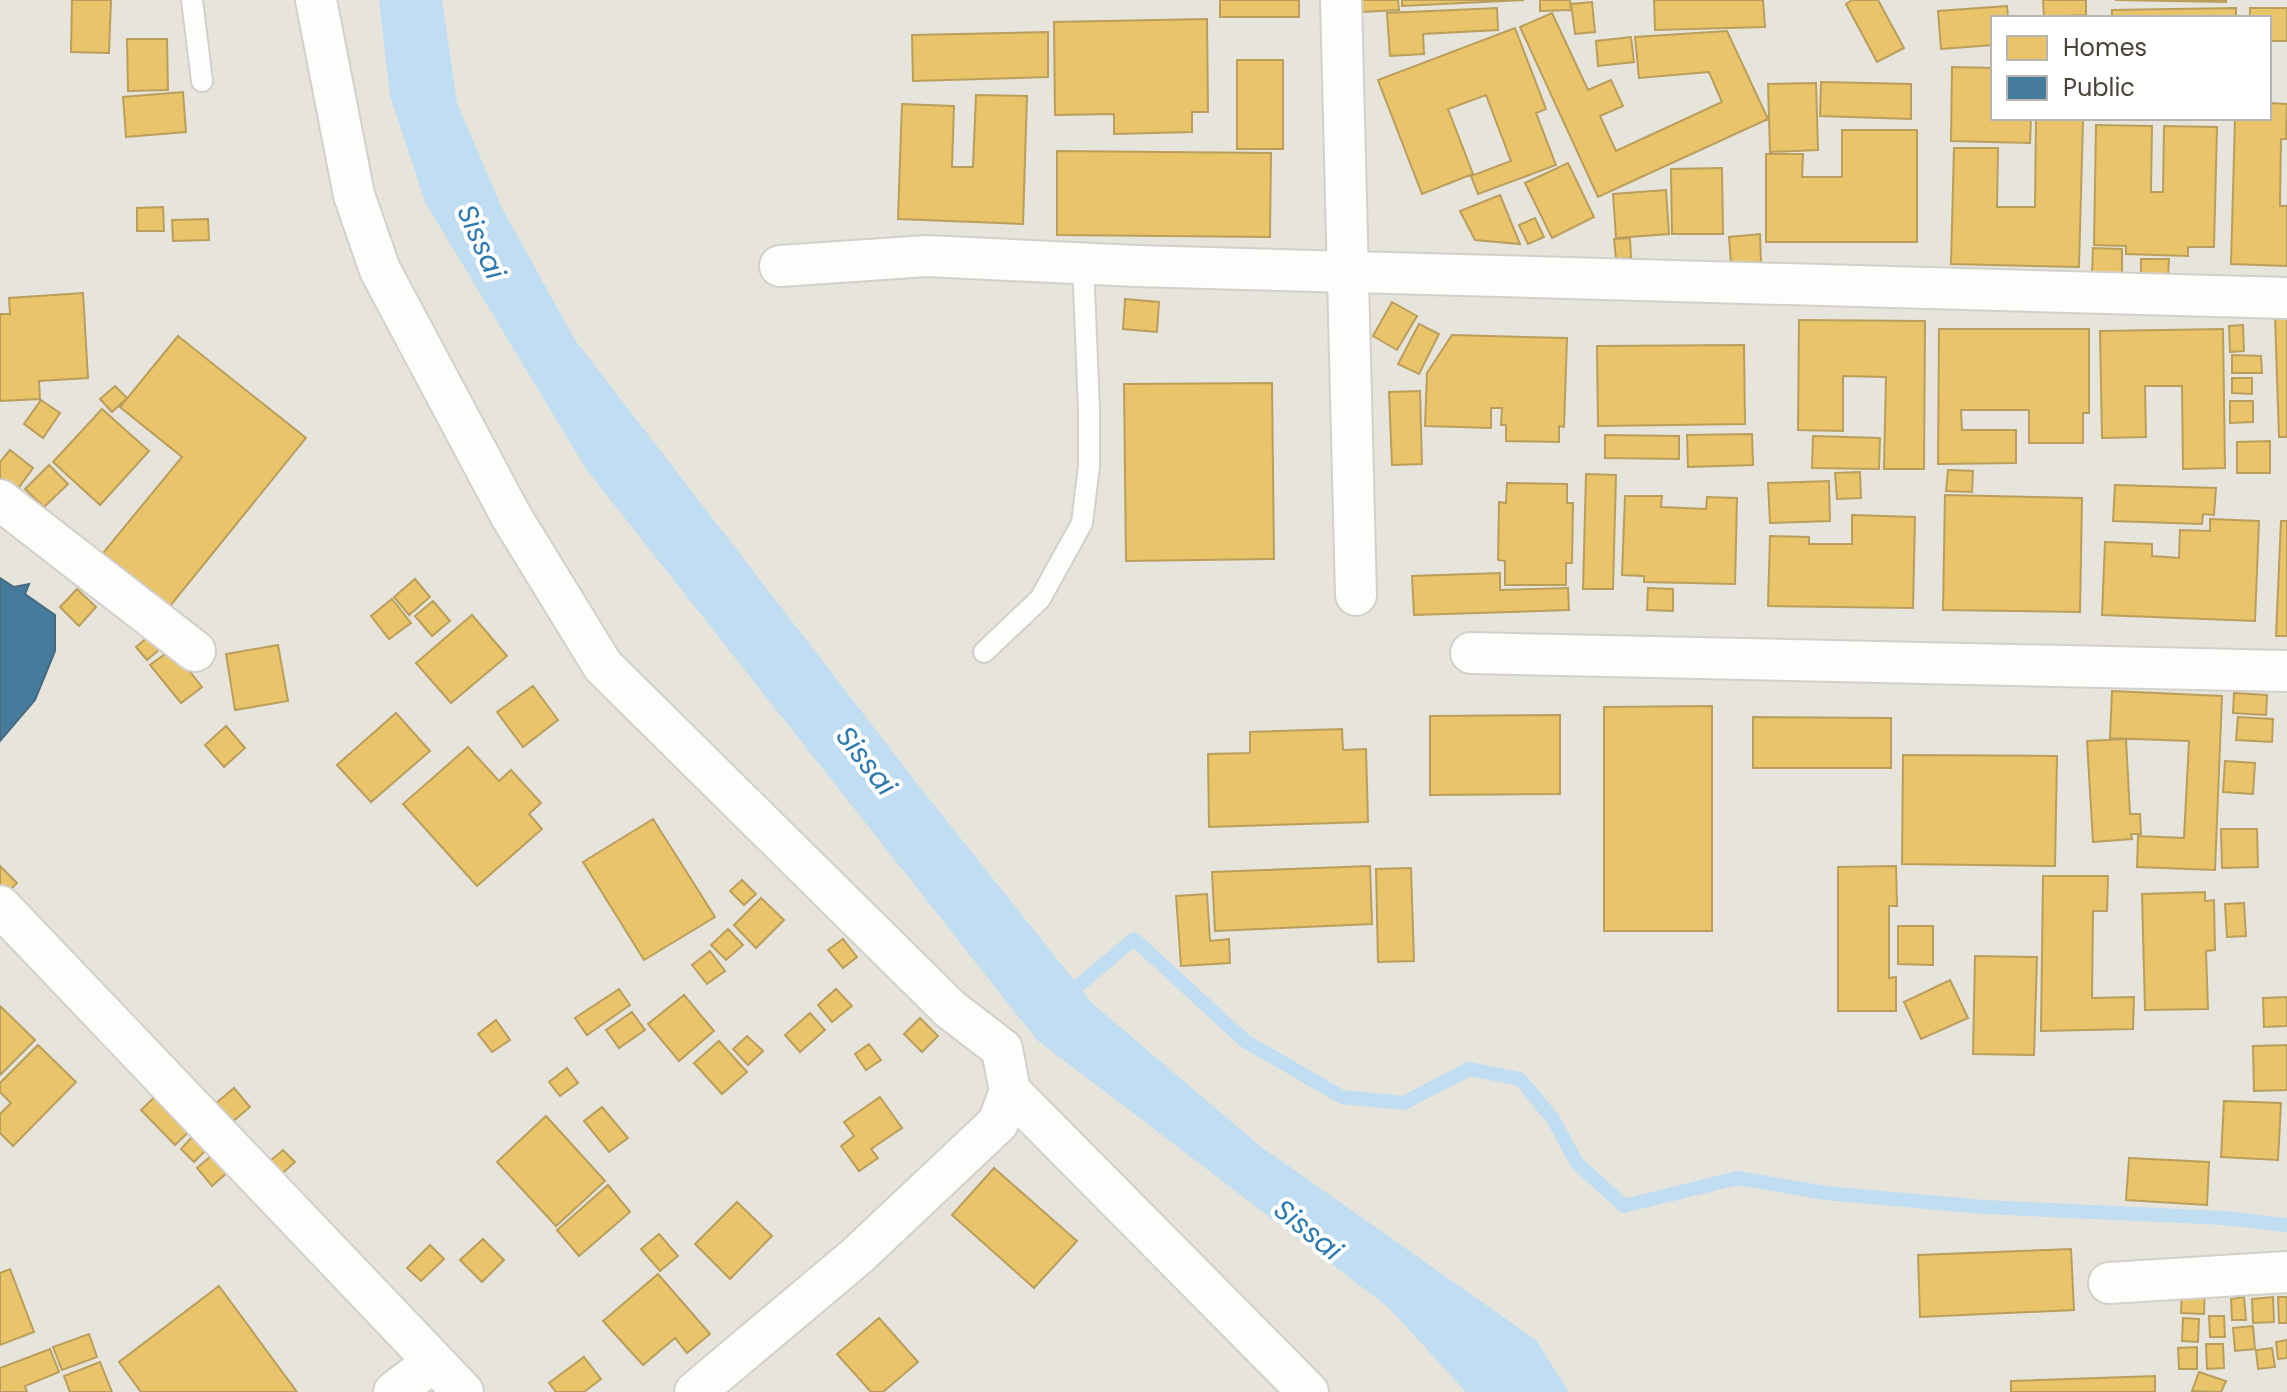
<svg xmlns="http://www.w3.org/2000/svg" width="2287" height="1392" font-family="Poppins,sans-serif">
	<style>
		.residential { fill: #e7e4dc; fill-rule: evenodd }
		.water { fill: #c0ddf1 }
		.homes { fill: #e9c46a; stroke: #ba9e5b; stroke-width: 2 }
		.public { fill: #457b9d; stroke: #476a7f; stroke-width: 2 }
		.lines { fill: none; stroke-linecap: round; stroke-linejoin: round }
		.stream { stroke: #c0ddf1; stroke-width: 14 }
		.service-casing { stroke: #d2d0cb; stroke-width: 24 }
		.minor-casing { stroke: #d2d0cb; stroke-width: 44 }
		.service { stroke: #fdfdfc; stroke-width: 20 }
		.minor { stroke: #fdfdfc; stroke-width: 40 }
		.labels { text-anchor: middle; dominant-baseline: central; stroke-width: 8; stroke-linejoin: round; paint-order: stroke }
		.water-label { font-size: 28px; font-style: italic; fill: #2e7ab2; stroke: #fff }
	</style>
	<rect width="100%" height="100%" fill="#f4f2ee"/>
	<!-- residential -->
	<path class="residential" d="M0 0H2287V1392H0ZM1993 18H2269V118H1993Z"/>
	<!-- water -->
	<path class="water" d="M379 0H442L457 103 503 210 575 340 919 786 1093 1004 1260 1146 1536 1340 1569 1392H1466L1388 1307 1037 1040 586 469 425 202 390 96Z"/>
	<!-- homes -->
	<path class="homes" d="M72 0H111L109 53 71 52Z
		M1220 0H1299V17H1220Z
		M1361 0H1398L1399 10 1362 12Z
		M1402 0H1524L1402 6Z
		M1540 0H1570L1571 10 1540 11Z
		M1654 0H1763L1765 27 1655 30Z
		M1852 0H1878L1904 48 1877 62 1846 4Z
		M2043 0H2086V15L2044 17Z
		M2115 0H2226V2Z
		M1592 2 1595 32 1575 34 1571 4Z
		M2007 6 2008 18H1993V45L1941 49 1938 11Z
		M1497 8 1498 30 1423 34 1424 54 1390 56 1387 13Z
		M2236 8V18H2112V10Z
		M2250 8H2287V41H2269V18H2250Z
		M1552 13 1588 90 1611 80 1623 106 1600 116 1616 151 1722 102 1709 72 1639 78 1635 37 1727 31 1768 119 1598 197 1520 27Z
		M1207 19 1208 112H1192V132L1114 134V114L1055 115 1054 22Z
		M1515 28 1546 109 1536 113 1556 165 1478 194 1471 176 1511 161 1486 95 1448 109 1473 174 1422 194 1378 80Z
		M1048 32V77L913 81 912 35Z
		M1631 37 1634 62 1598 66 1596 41Z
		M127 39H167L168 90 128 91Z
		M1237 60H1283V149H1237Z
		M1952 67 1993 68V118H2031L2030 143 1951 141Z
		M1821 82 1911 84V119L1820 116Z
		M1816 83 1818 150 1770 152 1768 84Z
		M183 92 186 132 126 137 123 97Z
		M976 95 1027 96 1023 224 898 219 902 104 954 106 952 167H973Z
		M2269 103 2287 104 2286 139H2281L2280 206H2287V266L2231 264 2235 118H2269Z
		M2036 119 2083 120 2079 267 1951 264 1954 148H1998L1997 207H2035Z
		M2096 125 2152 126 2151 192H2163L2164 126 2217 127 2214 247H2188V256L2126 254V246L2094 245Z
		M1842 130H1917V242H1766V154H1803L1802 177H1842Z
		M1057 151 1271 153 1270 237 1057 235Z
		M1568 163 1594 217 1552 238 1525 183Z
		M1722 168 1723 234H1672L1671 169Z
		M1666 190 1669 234 1616 238 1613 194Z
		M1500 195 1520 244 1475 240 1460 211Z
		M163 207 164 231H137V208Z
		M1535 218 1544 237 1528 244 1519 225Z
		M208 219 209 240 173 241 172 220Z
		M1760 234 1761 262 1731 263 1729 237Z
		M1630 238 1631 258 1616 259 1614 239Z
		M2093 248 2122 249V274L2092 273Z
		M2141 259H2169L2168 277 2141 276Z
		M83 293 88 378 39 381 40 399 0 401V314H10L9 298Z
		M1125 299 1159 302 1157 332 1123 329Z
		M1392 302 1417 316 1397 350 1373 336Z
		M2275 316H2287V437H2279Z
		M1799 320 1925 321 1924 469H1884L1886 377 1843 376V431L1798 430Z
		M1419 324 1439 334 1419 374 1398 364Z
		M2243 325 2244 351 2230 352 2229 326Z
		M1939 329H2089V413H2083V443H2029V410H1961L1962 430H2016V463L1938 464Z
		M2223 329 2225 468 2183 469 2182 386H2145L2146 437 2102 438 2100 331Z
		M1452 335 1567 338 1564 427 1559 426V442L1506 441V425H1501L1502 408H1491V428L1425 426 1427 373Z
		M178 336 306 438 170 606 103 553 182 457 120 407Z
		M1744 345 1745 424 1598 426 1597 346Z
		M2232 355 2261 356 2262 373H2232Z
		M2232 378H2252V394L2232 393Z
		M1272 383 1274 559 1126 561 1124 384Z
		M115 386 127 398 112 412 100 399Z
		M1420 391 1422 464 1392 465 1389 392Z
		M41 400 60 413 43 438 24 424Z
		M2230 401H2253V422L2230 423Z
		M102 409 149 451 100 505 53 462Z
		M1752 434 1753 465 1688 467 1687 435Z
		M1605 435 1679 436V459L1605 458Z
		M1813 436 1880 438 1879 469 1812 468Z
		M2270 441V473H2237V442Z
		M10 450 33 468 17 490 0 478V462Z
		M49 465 68 484 44 507 25 489Z
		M1948 470 1973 471 1972 492 1946 491Z
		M1860 472 1861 498 1837 499 1835 473Z
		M1586 474 1616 475 1613 589H1583Z
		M1829 481 1830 521 1770 523 1768 483Z
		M1507 483 1567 484V503H1573L1572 563H1566V585H1505V561L1498 560 1499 502 1506 503Z
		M2115 485 2216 488 2214 515 2203 514 2202 524 2113 521Z
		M1945 495 2082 498 2080 612 1943 610Z
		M1625 496H1662L1661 507 1706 509 1707 497 1737 498 1735 584 1644 582V576L1622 575Z
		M1852 515 1915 517 1913 608 1768 606 1770 536 1809 537V544H1852Z
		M2210 519 2259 521 2255 621 2102 615 2105 542 2152 544V556L2179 558 2180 530 2210 531Z
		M2281 521H2287V636H2276Z
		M1500 573V590L1568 588 1569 610 1414 615 1412 576Z
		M415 579 430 597 409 615 394 597Z
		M1648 588 1673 589V611L1647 610Z
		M77 589 96 607 79 626 60 607Z
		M392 599 411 623 389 639 371 616Z
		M433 601 450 621 432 636 415 616Z
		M472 615 507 656 451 703 416 663Z
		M150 635 161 648 147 660 136 647Z
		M278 645 288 701 235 710 226 654Z
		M172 649 202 687 181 703 150 665Z
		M533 686 558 720 523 747 497 712Z
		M2112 691 2222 696 2215 870 2137 867 2138 836 2184 838 2189 741 2110 738Z
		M2234 693 2267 695 2266 715 2233 713Z
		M1712 706V931H1604V707Z
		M396 713 430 751 371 802 337 765Z
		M1560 715V794L1430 795V716Z
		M1753 717 1891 718V768H1753Z
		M2238 717 2273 719 2272 742 2236 740Z
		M226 726 245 748 224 767 205 745Z
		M1342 729 1343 750 1366 749 1368 822 1209 827 1208 754 1250 753V732Z
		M2126 739 2130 814H2140L2141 834H2131L2132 839 2093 842 2087 741Z
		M468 747 499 781 511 770 541 803 529 814 542 829 477 886 403 804Z
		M1903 755 2057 756 2055 866 1902 864Z
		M2225 761 2255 763 2253 794 2223 792Z
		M653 819 715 917 644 960 583 862Z
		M2221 829H2257L2258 867 2222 868Z
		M0 866 17 883 4 896 0 893Z
		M1370 866 1372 924 1215 931 1212 872Z
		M1896 866 1897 906H1889V978L1896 977V1011H1838V867Z
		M1411 868 1414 961 1378 962 1376 869Z
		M2043 876H2108L2107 911H2093L2092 998 2134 997 2133 1029 2041 1031Z
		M742 880 756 894 744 905 730 891Z
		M2205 892V901L2214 900 2215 950 2206 951 2208 1009 2145 1010 2142 894Z
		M1207 894 1210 941 1229 939 1230 963 1181 966 1176 896Z
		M761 898 784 920 756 948 734 925Z
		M2244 903 2246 936 2227 937 2225 904Z
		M1898 926H1933V965L1898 964Z
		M728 929 743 945 726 960 711 945Z
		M843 939 857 957 843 968 828 950Z
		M710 951 725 971 707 984 692 965Z
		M1975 956 2037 957 2034 1055 1973 1054Z
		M1950 980 1968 1018 1921 1039 1904 1002Z
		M619 989 630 1005 587 1035 575 1018Z
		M836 989 852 1006 832 1022 818 1005Z
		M684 995 714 1031 679 1061 648 1024Z
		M2287 997V1026L2264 1027 2263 998Z
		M0 1006 35 1040 0 1075Z
		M632 1012 645 1030 619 1048 606 1030Z
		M810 1013 825 1030 800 1052 785 1035Z
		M920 1018 938 1036 922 1052 904 1034Z
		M496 1020 510 1040 492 1052 478 1034Z
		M747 1036 763 1051 748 1065 733 1049Z
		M719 1041 747 1072 722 1094 694 1063Z
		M869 1044 881 1060 866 1070 855 1054Z
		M38 1045 76 1082 13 1146 0 1133V1114L11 1103 0 1092V1083Z
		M2287 1045V1090L2254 1091 2253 1046Z
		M567 1068 578 1083 560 1096 549 1082Z
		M164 1088 197 1124 175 1145 141 1110Z
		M234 1088 250 1107 231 1123 215 1104Z
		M880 1097 902 1128 871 1149 878 1158 859 1171 841 1146 854 1136 844 1122Z
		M2224 1101 2281 1103 2278 1160 2221 1157Z
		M602 1107 628 1138 609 1152 584 1121Z
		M546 1116 605 1181 556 1226 497 1162Z
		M195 1134 208 1148 194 1162 181 1149Z
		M283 1150 295 1162 277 1178 265 1165Z
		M215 1153 230 1170 212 1186 197 1168Z
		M2129 1158 2209 1162 2207 1205 2126 1200Z
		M994 1168 1077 1241 1034 1288 952 1215Z
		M608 1185 630 1212 579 1256 557 1230Z
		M737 1202 772 1236 730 1279 695 1244Z
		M659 1234 678 1256 660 1271 641 1249Z
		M483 1239 504 1260 482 1282 460 1260Z
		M430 1245 444 1259 421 1281 407 1268Z
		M2071 1249 2074 1310 1920 1317 1918 1255Z
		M10 1269 34 1332 0 1345V1273Z
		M658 1274 710 1334 687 1353 675 1338 643 1365 603 1321Z
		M219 1286 297 1392H141L119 1362Z
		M2182 1286 2205 1287 2204 1314 2181 1313Z
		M2244 1297 2246 1320H2232L2231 1299Z
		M2273 1297 2274 1322 2253 1323 2252 1299Z
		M2278 1297H2287V1323H2279Z
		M2209 1316H2224L2225 1337H2210Z
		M879 1318 918 1362 883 1392H871L837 1354Z
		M2183 1318 2199 1319 2198 1342 2182 1341Z
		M2253 1326 2255 1349 2235 1351 2233 1328Z
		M89 1334 97 1357 62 1370 53 1347Z
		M2287 1340V1358L2278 1359 2276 1342Z
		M2206 1344H2223L2224 1368 2207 1369Z
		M2197 1347V1369H2179L2178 1348Z
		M2272 1348 2275 1367 2258 1369 2256 1350Z
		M50 1349 59 1372 25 1386 27 1392H0V1368Z
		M584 1357 601 1379 584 1392H556L549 1383Z
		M100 1362 112 1392H70L64 1376Z
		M2199 1372 2226 1381 2221 1392 2192 1391Z
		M2155 1376V1392H2011V1381Z"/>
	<!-- public -->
	<path class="public" d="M0 578 14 587 29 584 25 594 55 615V651L35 700 0 741Z"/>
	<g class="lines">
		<!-- stream -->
		<path class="stream" d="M1065 997 1134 939 1245 1041 1342 1097 1404 1103 1469 1069 1520 1079 1553 1119 1577 1163 1624 1206 1738 1178 1825 1193 1984 1207 2224 1218 2287 1225"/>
		<!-- service casing -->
		<g class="service-casing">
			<path id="service" d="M192 0 202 81
				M984 652 1040 599 1082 523 1089 466V410L1083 263"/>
		</g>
		<!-- minor casing -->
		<g class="minor-casing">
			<path id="minor" d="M316 0 354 195 380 270 511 516 603 666 950 1009 1002 1049 1010 1091 998 1123 857 1256 695 1392
				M1341 0 1356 595
				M780 266 927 256 1136 266 2287 298
				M0 500 195 651
				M1471 653 2287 671
				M0 906 463 1392
				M1010 1091 1308 1392
				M2109 1283 2287 1272
				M394 1392 433 1362"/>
		</g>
		<!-- service -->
		<use href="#service" class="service"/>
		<!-- minor -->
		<use href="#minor" class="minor"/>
	</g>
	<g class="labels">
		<!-- water labels -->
		<g class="water-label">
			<text transform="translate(481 242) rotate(66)">Sissai</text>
			<text transform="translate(866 761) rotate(52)">Sissai</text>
			<text transform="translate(1308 1230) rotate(39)">Sissai</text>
		</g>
	</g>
	<!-- legend -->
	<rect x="1991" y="16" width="280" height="104" fill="#ffffff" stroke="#b7b4b0" stroke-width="2"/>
	<rect x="2007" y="36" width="40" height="24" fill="#e9c46a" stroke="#b7b4b0" stroke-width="2"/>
	<text x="2063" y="56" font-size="24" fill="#4b4439">Homes</text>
	<rect x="2007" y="76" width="40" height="24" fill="#457b9d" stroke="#b7b4b0" stroke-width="2"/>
	<text x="2063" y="96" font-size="24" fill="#4b4439">Public</text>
</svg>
